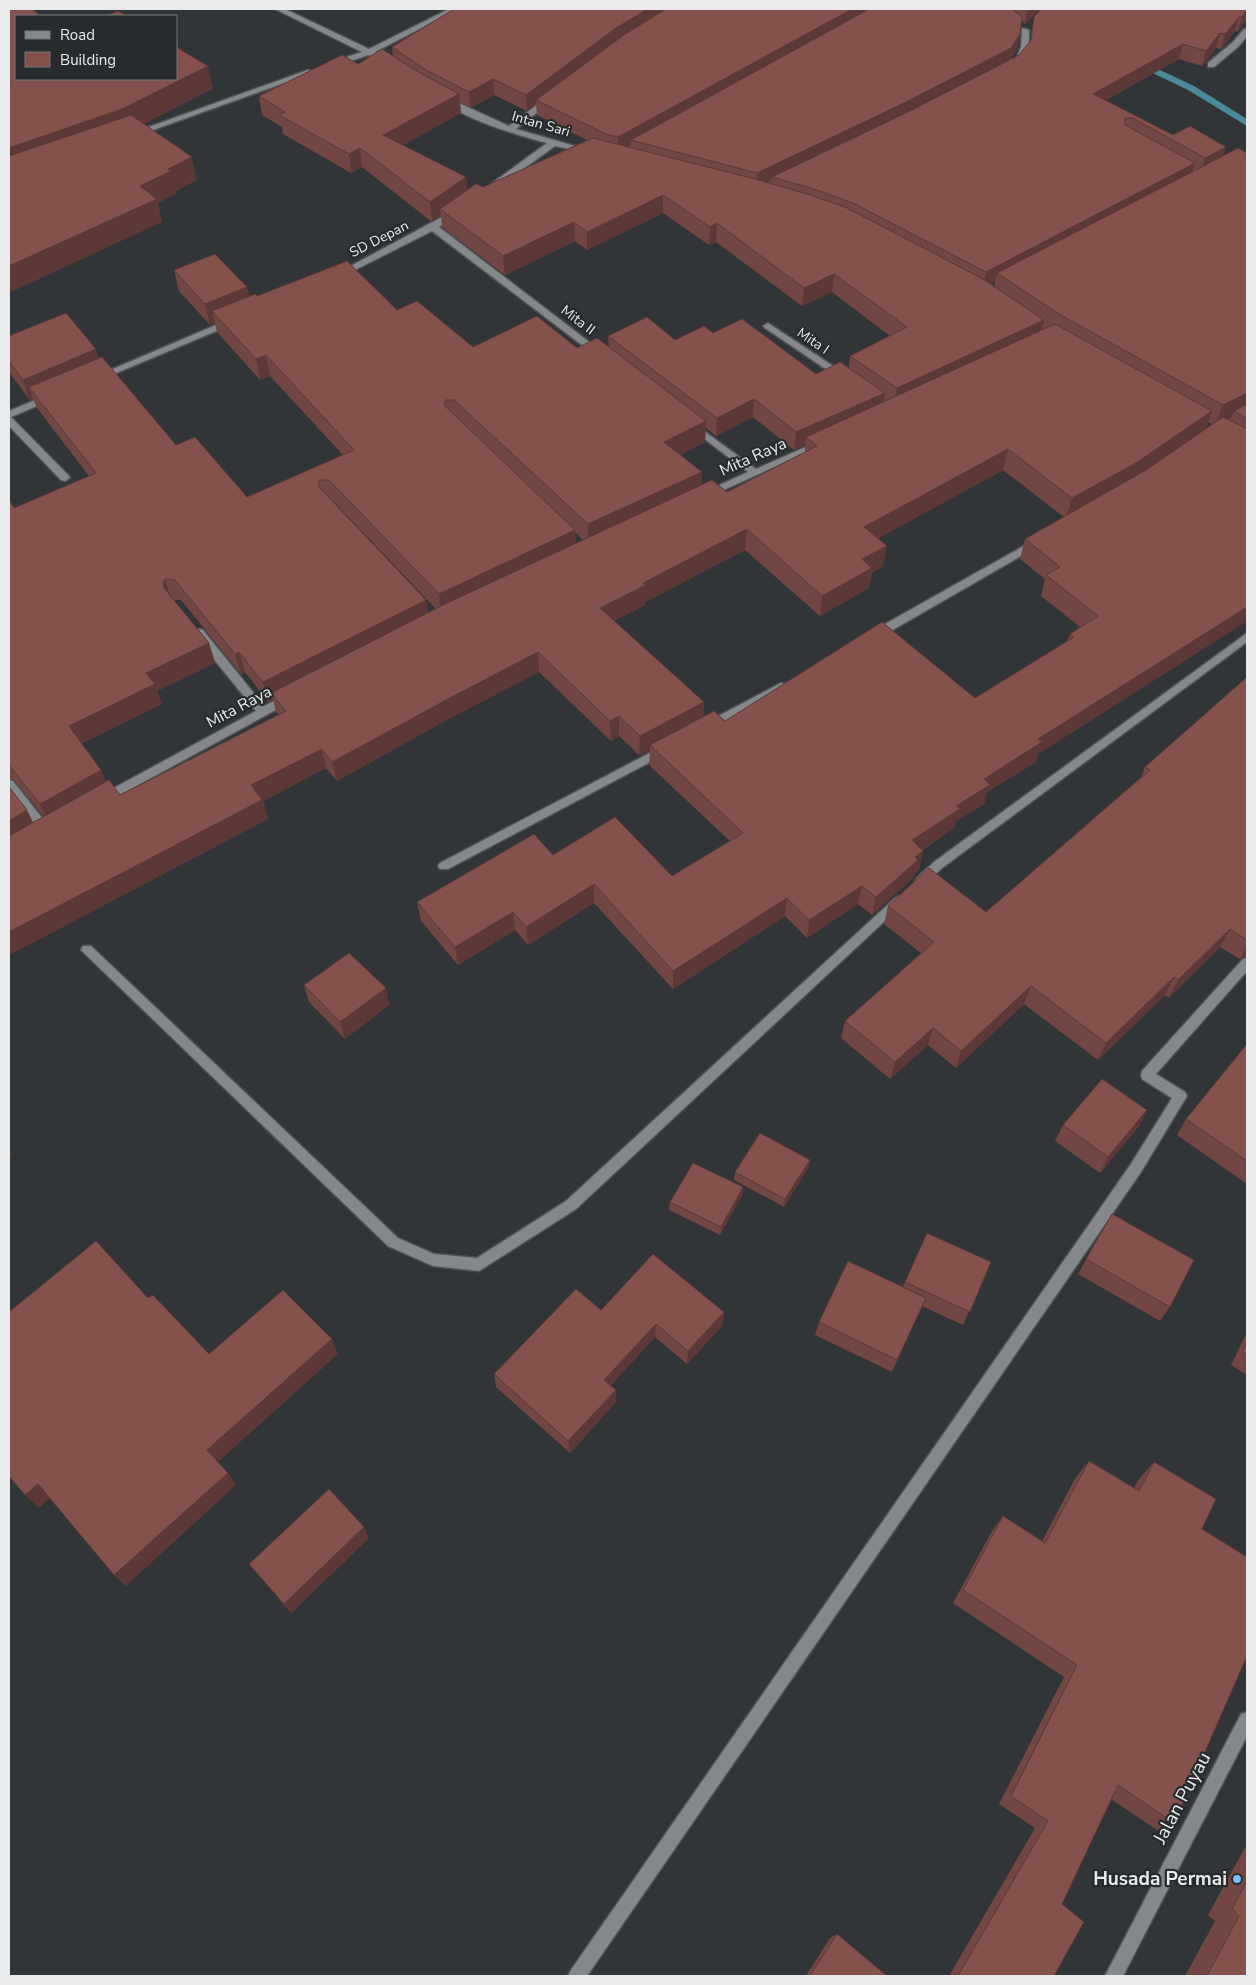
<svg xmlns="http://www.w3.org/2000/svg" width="1256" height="1985" font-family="'Nunito Sans',sans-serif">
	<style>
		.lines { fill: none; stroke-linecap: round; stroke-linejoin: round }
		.stream { fill: #4a899a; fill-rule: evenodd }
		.minor-casing { stroke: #505254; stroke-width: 3 }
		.minor { fill: #85888b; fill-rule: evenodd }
		.wall { fill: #724642; fill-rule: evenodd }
		.shaded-wall { fill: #5c3936 }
		.building { fill: #84514d; stroke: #5c3936 }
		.poi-dot { fill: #7abff8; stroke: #282b2d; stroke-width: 2 }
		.labels { text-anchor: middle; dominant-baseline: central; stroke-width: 4.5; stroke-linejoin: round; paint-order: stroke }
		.far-street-label { font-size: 14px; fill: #e9ebec; stroke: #282b2d }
		.street-label { font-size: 16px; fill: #e9ebec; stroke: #282b2d }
		.near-street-label { font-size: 19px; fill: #e9ebec; stroke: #282b2d }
		.near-poi-label { font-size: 19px; font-weight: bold; fill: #e9ebec; stroke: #282b2d; text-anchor: end }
	</style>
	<rect width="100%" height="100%" fill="#323537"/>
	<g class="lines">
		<!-- stream -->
		<path class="stream" d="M1139 60 1194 86 1247 119V126L1188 90 1136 65V61Z"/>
		<!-- minor casing -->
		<g class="minor-casing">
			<path id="minor" d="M275 9H285L369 49 449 9H458L375 52 390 62 391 64 387 66 368 55 337 66H331V62L362 52Z
				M1022 28 1029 30C1029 41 1030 57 1019 63L1015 61 1021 47Z
				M1244 29H1247V36L1239 46 1214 67H1208V63L1233 42Z
				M308 70 315 72 139 135 132 133Z
				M546 98 553 100 516 129 592 151 588 153 555 146 497 188H491V184L547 143C520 136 463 119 443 101L450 99 509 126Z
				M455 210 458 211V215L439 227 601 351V355H595L432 231 341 277 338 278 334 275Z
				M230 319 233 320V324L102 379 99 380 94 377Z
				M768 323 845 374V378H839L765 328 763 326Z
				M50 394 53 395V399L11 417 69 476 70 478 65 481 61 480 9 426V411Z
				M693 423 756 469 817 442H823L825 444 706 498 701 495 702 493 748 472 690 428V424Z
				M1036 539 1040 541 1041 543 1040 545 877 639H869L868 636 869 633Z
				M199 629 203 630 264 706 290 693 296 697 294 700 107 802H99L97 799 99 796 256 711 195 636 194 633 195 630Z
				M1247 633V642L942 868 925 884H917L915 881 917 878 934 862Z
				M781 683 785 684 786 687 785 690 713 729H705L703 726 705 723Z
				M665 745 671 749 669 752 448 869H440L438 866 440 863Z
				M9 780 13 781 50 828 52 831 50 834H42L9 792Z
				M899 896 903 898 905 901 903 904 576 1209 479 1271 433 1266 388 1246 81 950 83 946H91L398 1238 434 1254 477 1258 566 1201 895 898Z
				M1247 958V971L1156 1074 1185 1092 1187 1096 1141 1172 587 1976H568L571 1970 1131 1164 1172 1098 1142 1079 1141 1075 1142 1071 1243 959Z
				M1247 1712V1736L1123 1976H1105L1241 1714Z"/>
		</g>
		<!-- minor -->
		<use href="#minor" class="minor"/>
	</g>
	<!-- wall -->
	<path class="wall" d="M454 9H1040L1025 24 1022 21 1020 34 1017 49 1010 60 1019 55 1030 42 1034 17 1247 9V19L1237 32 1235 31 1221 49 1216 48 1202 66 1179 59 1106 100 1173 135 1223 155 1247 153V621L1038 754 1036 762 987 792 984 804 956 821 954 828 922 850 919 870 914 873 913 878 872 915 858 904 807 938 785 916 673 989 594 903 528 945 515 930 458 965 421 921 417 902 553 855 672 876 730 841 649 765 650 750 639 755 619 736 611 741 539 672 450 718 337 781 326 768 263 801 268 819 9 955V787L33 823 44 817 14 780 9 779V500L14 508 89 476 37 408 33 399 30 400 9 372V336L99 358 176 445 247 497 343 455 270 376 260 380 217 332 215 323 210 325 179 291 174 270 249 296H257L397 310 473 347H609L608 336 675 340 713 333 816 374 849 368 850 356 890 336 832 292 802 306 716 242 709 245 663 213 587 250 575 241 505 275 442 227 441 215 432 222 362 167 351 173 283 134 282 127 262 115 259 96 358 64 393 57 392 47ZM494 95 527 111 536 104 537 115 587 140 483 187 467 190 466 177 403 145 461 113 460 102 470 108ZM995 281 994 287 990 284ZM753 417 794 450 805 445V453L727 492 701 485 702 472 680 455 705 442 706 428 716 436ZM1208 422 1212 424 1206 429ZM1003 470 1064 517 1025 539 1020 559 1045 579 1041 596 1080 627 1070 634 1067 642 975 698 725 721 703 717 704 702 614 621 645 605V602L745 550 820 616 869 588 872 573 883 566 878 538ZM332 501H333L436 609 428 613 426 600ZM575 532 583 540 576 544ZM173 600H181L241 674 245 672 268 702 273 699 276 712 279 715 120 795 106 782 101 770 82 743 162 704 157 691 215 663 209 643Z
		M1247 677V957L1240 959 1220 947 1169 998 1165 995 1098 1060 1024 1004 956 1068 928 1045 890 1079 841 1038 845 1021 921 953 884 924 888 906 986 912 1141 777 1145 767Z
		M304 985 386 988 389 1005 345 1039 309 1002Z
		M1247 1044V1184L1177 1135 1186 1119Z
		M1147 1110 1139 1126 1100 1173 1055 1141 1063 1125Z
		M810 1160 808 1168 784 1207 734 1180 735 1172Z
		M743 1187 742 1195 720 1235 669 1210 670 1202Z
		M1112 1214 1170 1307 1160 1321 1078 1274Z
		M991 1262 963 1325 922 1306 892 1372 815 1335 819 1322 903 1287 905 1282Z
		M601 1310 724 1312 722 1326 687 1364 655 1337 610 1386 616 1390V1402L570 1453 496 1387 494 1374Z
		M1247 1332V1375L1231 1365Z
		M1089 1461 1134 1488 1139 1479 1154 1462 1202 1529 1174 1823 1157 1830 1111 1799 1062 1904 1054 1976H949L1035 1828 999 1804 1064 1677 953 1603 992 1531 1003 1516 1042 1541 1076 1477Z
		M369 1538 291 1613 249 1564Z
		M1247 1844V1976H1185L1215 1921 1208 1915Z
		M837 1934 887 1976H806L830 1938Z"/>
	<!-- shaded-wall -->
	<path class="shaded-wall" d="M648 9H673L536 100V104L527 111 526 95 616 28Z
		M852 9H878L631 140V145L618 152V137Z
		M1028 9H1040L1025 24Z
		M1247 10V19L1237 32 1242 17Z
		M1240 16 1235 31 1221 49 1225 34Z
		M1220 33 1216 48 1202 66 1206 51Z
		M1020 34 1017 49 1008 63 902 118 772 177 771 181 756 188 757 173Z
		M1183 44 1179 59 1090 109 1093 94Z
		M208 66 213 89 128 132 9 173V148Z
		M493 79 494 95 470 108 469 92Z
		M459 94 461 113 385 155 383 135Z
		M1226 147 1221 163 1200 174 1205 158Z
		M360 148 362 167 351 173 349 154Z
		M192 157 197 180 176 191V194L158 203 162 222 9 293V266L168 169Z
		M1195 163 1190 179 997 273 995 281 983 288 986 272Z
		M466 177 468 197 440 209 441 215 432 222 430 202Z
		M663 195V213L587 250V232Z
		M574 222 575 241 505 275 503 256Z
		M717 223 716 242 709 245 710 227Z
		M834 274 832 292 802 306 804 288Z
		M247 287 252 307 212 311 215 323 210 325 205 304Z
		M1044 320 1039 339 894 406 897 388Z
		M96 349 102 370 29 387 33 399 30 400 23 380Z
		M266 355 270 376 260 380 256 359Z
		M885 393 882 411 806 437 805 445 794 450 796 432Z
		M1247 393V410L1234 411 1231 418 1215 426 1223 405Z
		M754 399 753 417 716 436 717 418Z
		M1212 411 1204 432 1129 483 1066 519 1072 498Z
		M706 421 705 442 664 463V442Z
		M1008 449 1003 470 861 548 864 527Z
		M702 472 701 493 588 545V524Z
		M747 529 745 550 645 602V605L600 628V608L643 583Z
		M575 530 576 550 441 615 439 594Z
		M887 546 883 566 872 573 869 588 820 616 822 596 862 559Z
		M165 579 171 599 169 603 163 583Z
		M426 600 429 620 271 693 273 699 268 702 263 682Z
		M1247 607V621L1038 754 1036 762 987 792 984 804 956 821 954 828 907 859 912 840 956 806 984 779 1038 739Z
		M209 643 215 663 157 691 162 704 77 745 69 726 146 673Z
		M239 652 245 672 241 674 235 654Z
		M538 652 539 672 450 718 337 781 332 762 448 699Z
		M704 702 703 722 650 745V750L639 755 640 736Z
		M619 716V736L611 741 610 721Z
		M322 749 326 768 263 801 268 819 9 955V932L251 785Z
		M101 770 109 789 48 823 40 804Z
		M27 810 36 829 9 845V821Z
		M923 851 919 870 914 873 913 878 872 915 876 897 915 857Z
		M594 884V903L528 945 526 927Z
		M862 886 858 904 807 938 809 920Z
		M787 898 785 916 673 989V971Z
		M513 912 515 930 458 965 455 947Z
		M1230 929 1220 947 1169 998 1178 980Z
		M1247 947V957L1240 959Z
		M1174 977 1165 995 1098 1060 1106 1043Z
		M1031 986 1024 1004 956 1068 961 1051Z
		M386 988 389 1005 345 1039 340 1022Z
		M933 1028 928 1045 890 1079 895 1062Z
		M1147 1110 1139 1126 1100 1173 1108 1157Z
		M9 1150 12 1155 9 1157Z
		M810 1160 808 1168 784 1207 785 1199Z
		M743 1187 742 1195 720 1235 721 1227Z
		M926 1298 920 1311 892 1372 897 1360Z
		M724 1312 722 1326 687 1364 688 1351Z
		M656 1324 655 1337 604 1393V1380Z
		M332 1339 338 1354 217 1463 207 1450Z
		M616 1390V1402L570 1453 568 1441Z
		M228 1473 236 1485 126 1586 114 1575Z
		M38 1484 51 1497 39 1508 25 1495Z
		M364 1527 369 1538 291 1613 284 1604Z"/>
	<!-- building -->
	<path class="building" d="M9 9H32L41 16H16V79H176V47L208 66 122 109 9 148Z
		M454 9H648L616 28 526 95 493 79 469 92 426 70 392 47Z
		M666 9H852L618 137 606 134 536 100 624 35Z
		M869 9H1012L1022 17 1020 34 1011 48 904 103 757 173 631 140Z
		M1041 9H1247L1242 17 1240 16 1225 34 1220 33 1206 51 1183 44 1093 94 1173 135 1190 126 1226 147 1205 158 1133 118H1125V125L1195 163 986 272 853 203 814 189 772 177 912 110 1019 55 1031 40 1034 17Z
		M118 11 127 16H106Z
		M382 49 413 69 459 94 383 135 466 177 430 202 360 148 349 154 279 115 285 112 259 96 342 55 358 64Z
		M131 115 192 157 168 169 171 171 140 186 157 199 9 266V156Z
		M593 138 755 179 807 194 845 207 983 279 1044 320 897 388 850 356 907 327 834 274 804 288 717 223 710 227 663 195 587 232 574 222 503 256 440 209 476 184 483 187Z
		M1238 148 1247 153V393L1223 405 1059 314 997 273Z
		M215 254 247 287 205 304 174 270Z
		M347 261 397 310 417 301 473 347 537 316 577 348 597 338 706 421 664 442 702 472 588 524 454 400H445V406L575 530 439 594 329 480H319V487L426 600 263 682 239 652 235 654 175 580 165 579 163 583 164 588 209 643 146 673 155 684 69 726 101 770 40 804 9 765V500L14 508 96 473 29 387 102 357 176 445 195 437 247 497 354 450 266 355 256 359 212 311 255 294 257 296Z
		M66 313 96 349 23 380 9 361V336Z
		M647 317 675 340 704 326 713 333 742 319 816 374 840 362 885 393 796 432 754 399 717 418 608 336Z
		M1055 324 1212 411 1136 463 1072 498 1008 449 864 527 887 546 862 559 872 568 822 596 747 529 643 583 646 585 600 608 704 702 640 736 619 716 610 721 538 652 448 699 332 762 322 749 251 785 262 800 9 932V836L109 780 120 795 286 711 271 693 445 604 712 480 727 492 817 446 806 437Z
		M1247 404V419L1234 411Z
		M1223 417 1247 429V607L1038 739 1042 742 984 779 990 785 956 806 960 809 912 840 923 851 915 857 918 860 876 897 862 886 809 920 787 898 673 971 594 884 526 927 513 912 455 947 417 902 534 834 553 855 615 817 672 876 743 833 650 745 714 711 725 721 882 622 975 698 1074 637 1070 634 1098 616 1046 575 1060 567 1025 539 1146 470Z
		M1247 677V940L1230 929 1178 980 1174 977 1106 1043 1031 986 961 1051 933 1028 895 1062 845 1021 934 942 888 906 929 868 986 912 1150 770 1145 767Z
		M9 787 27 810 9 821Z
		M349 953 386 988 340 1022 304 985Z
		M1247 1044V1161L1186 1119Z
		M1102 1079 1147 1110 1108 1157 1063 1125Z
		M760 1133 810 1160 785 1199 735 1172Z
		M693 1163 743 1187 721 1227 670 1202Z
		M1112 1214 1194 1260 1170 1307 1086 1259Z
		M927 1233 991 1262 970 1312 905 1282Z
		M96 1241 148 1298 153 1295 209 1354 283 1290 332 1339 207 1450 228 1473 114 1575 38 1484 25 1495 9 1476V1312Z
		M653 1254 724 1312 688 1351 656 1324 604 1380 616 1390 568 1441 494 1374 576 1289 601 1310Z
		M848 1261 926 1298 897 1360 819 1322Z
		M1247 1342V1355L1242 1352Z
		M1089 1461 1139 1491 1154 1462 1216 1499 1202 1529 1247 1557V1656L1174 1823 1118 1785 1062 1904 1084 1922 1054 1976H958L1048 1821 1011 1796 1077 1665 963 1590 1003 1516 1045 1543Z
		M329 1489 364 1527 284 1604 249 1564Z
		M1247 1881V1976H1207L1239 1916 1232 1909Z
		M837 1934 887 1976H810Z"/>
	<!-- markers -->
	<circle class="poi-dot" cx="1237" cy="1879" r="5"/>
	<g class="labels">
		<!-- far-street labels -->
		<g class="far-street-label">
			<text transform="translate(541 124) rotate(16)">Intan Sari</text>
			<text transform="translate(379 239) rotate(-27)">SD Depan</text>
			<text transform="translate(578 320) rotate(37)">Mita II</text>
			<text transform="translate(813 341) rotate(34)">Mita I</text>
		</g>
		<!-- street labels -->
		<g class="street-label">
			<text transform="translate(753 457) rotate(-24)">Mita Raya</text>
			<text transform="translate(239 707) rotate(-28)">Mita Raya</text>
		</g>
		<!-- near-street labels -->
		<g class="near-street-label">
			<text transform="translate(1182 1798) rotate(-62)">Jalan Puyau</text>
		</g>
		<!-- near-poi labels -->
		<g class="near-poi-label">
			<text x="1227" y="1879">Husada Permai</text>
		</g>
	</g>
	<!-- border -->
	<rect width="1256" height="1985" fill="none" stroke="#e9ebec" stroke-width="20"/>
	<!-- legend -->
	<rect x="15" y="15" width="162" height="65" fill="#282b2d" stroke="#757879"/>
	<rect x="25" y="31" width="25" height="8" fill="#85888b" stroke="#757879"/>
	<text x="60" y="40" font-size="15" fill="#e9ebec">Road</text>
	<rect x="25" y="52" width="25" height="15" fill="#84514d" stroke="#757879"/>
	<text x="60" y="65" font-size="15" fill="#e9ebec">Building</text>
</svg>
